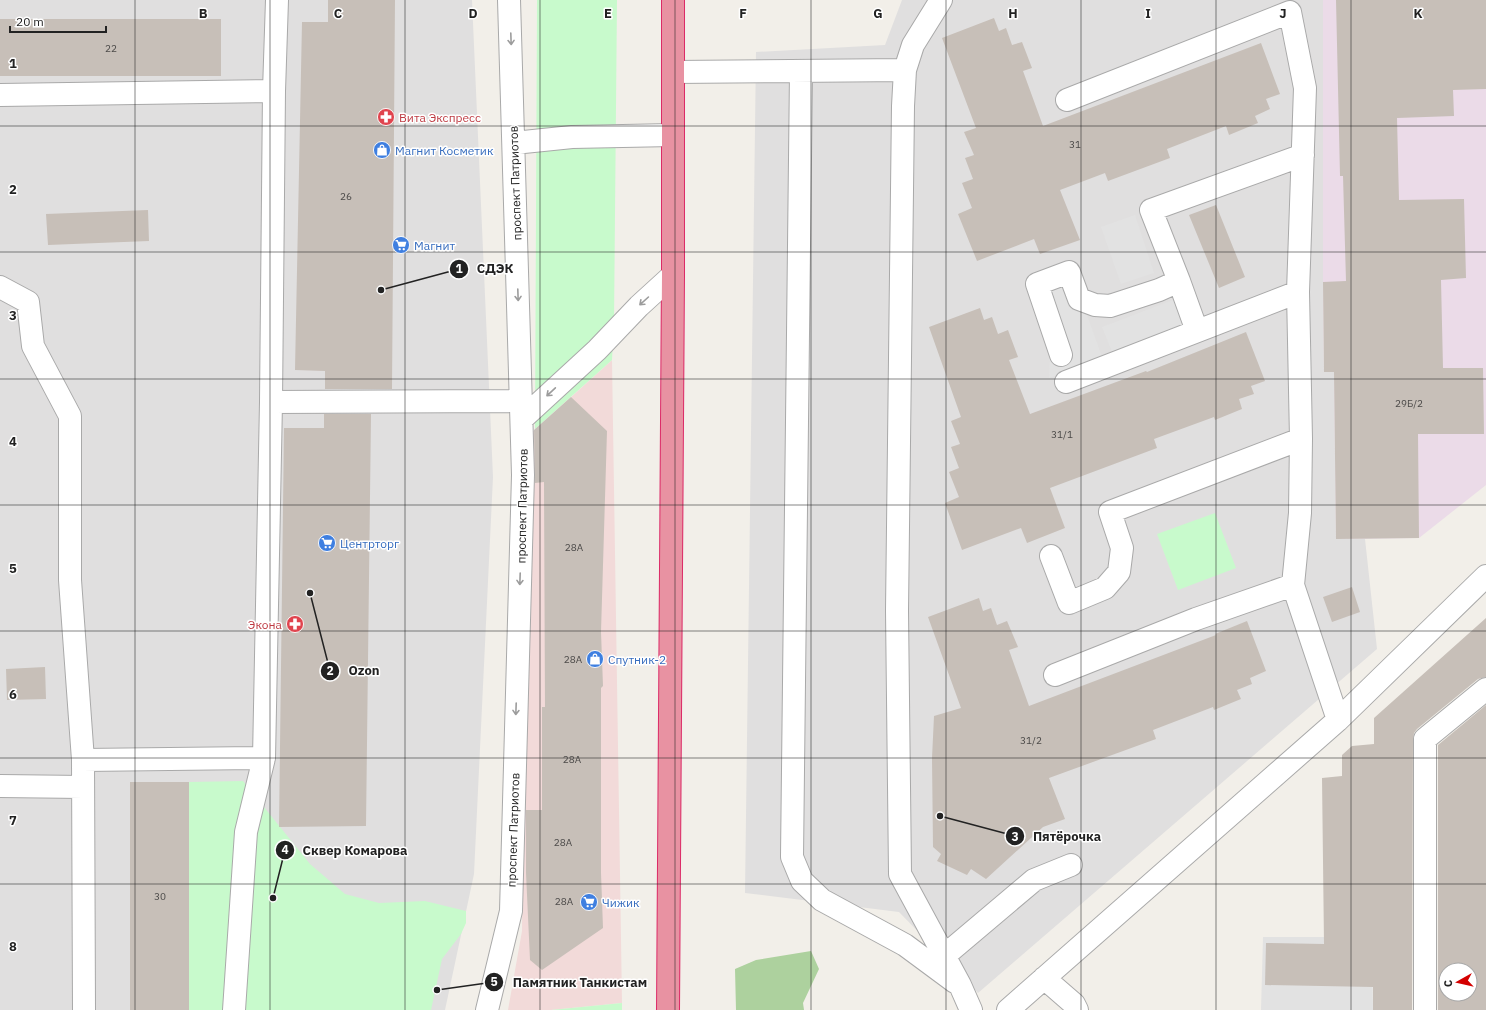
<svg xmlns="http://www.w3.org/2000/svg" width="1486" height="1010" font-family="'IBM Plex Sans',sans-serif">
	<style>
		.residential { fill: #e0dfdf }
		.commercial { fill: #f2dad9 }
		.industrial { fill: #ebdbe8 }
		.forest { fill: #add19e }
		.park { fill: #c8facc }
		.parking { fill: #e2e2e2 }
		.building { fill: #c7bfb8; fill-rule: evenodd }
		.lines { fill: none; stroke-linecap: round; stroke-linejoin: round }
		.minor-casing { stroke: #a9a9a9; stroke-width: 24 }
		.highway-casing { stroke: #dc2a67; stroke-width: 24 }
		.minor { stroke: #fff; stroke-width: 22 }
		.highway { stroke: #e892a2; stroke-width: 22 }
		.oneway { stroke: #9c9c9c }
		.grid { fill: none; stroke: #222; stroke-width: 1; stroke-opacity: 0.55 }
		.labels { text-anchor: middle; dominant-baseline: central; stroke-width: 3; stroke-linejoin: round; paint-order: stroke }
		.number-label { font-size: 10px; fill: #4b4948 }
		.health-label { font-size: 12px; fill: #be3a42; stroke: #fff; text-anchor: start }
		.shop-label { font-size: 12px; fill: #366cbe; stroke: #fff; text-anchor: start }
		.street-label { font-size: 12px; fill: #222; stroke: #fff }
		.grid-label { font-size: 13px; text-anchor: middle; font-weight: bold; fill: #222; stroke: #fff; stroke-width: 3; stroke-linejoin: round; paint-order: stroke }
		.leader { fill: none; stroke: #222; stroke-width: 1.5 }
		.callout-dot { fill: #222; stroke: #fff; stroke-width: 1.5 }
		.mark-label { font-size: 12px; text-anchor: middle; font-weight: bold; fill: #fff }
		.callout-label { font-size: 13px; text-anchor: middle; font-weight: bold; fill: #222; stroke: #fff; stroke-width: 3; stroke-linejoin: round; paint-order: stroke }
	</style>
	<rect width="100%" height="100%" fill="#f2efe9"/>
	<!-- residential -->
	<path class="residential" d="M0 0H472L493 477 474 874 445 1010H0Z
		M902 0H1323V282L1324 372H1334L1336 539H1365L1377 649 978 993 899 912 745 893 756 52 885 45Z"/>
	<!-- commercial -->
	<path class="commercial" d="M612 360 622 1003 551 1010H508L522 931 527 437Z"/>
	<!-- industrial -->
	<path class="industrial" d="M1323 0H1486V485L1419 538 1336 539 1334 372H1324L1323 282Z"/>
	<!-- forest -->
	<path class="forest" d="M811 951 819 969 803 1003 804 1010H736L735 969 756 960Z"/>
	<!-- park -->
	<path class="park" d="M537 0H617L614 323 612 360 535 429Z
		M1215 513 1236 568 1178 590 1157 534Z
		M243 781 310 864 345 894 379 903 425 901 466 911V923L461 934 442 959 431 1010H189V782Z
		M622 1003V1010H551Z"/>
	<!-- parking -->
	<path class="parking" d="M1135 215 1154 273 1121 284 1101 227Z
		M1070 267 1102 357 1049 378 1050 352 1027 283Z
		M1181 297 1191 325 1113 354 1102 327Z
		M1263 937H1338L1372 944 1373 1010H1261Z"/>
	<!-- building -->
	<path class="building" d="M328 0H395L392 389H325V371L295 370 302 22H328Z
		M1336 0H1486V89L1453 90 1454 116 1397 118 1399 200 1464 199 1466 278 1441 280 1443 368H1483L1484 434H1418L1419 538 1336 539 1334 372H1324L1323 282 1346 281 1343 176H1340Z
		M994 18 999 31 1006 28 1012 45 1022 42 1032 68 1023 71 1043 126 1261 43 1280 94 1266 99 1270 109 1255 116 1258 123 1229 135 1226 126 1167 149 1170 158 1108 181 1105 173 1060 190 1080 240 1040 254 1034 239 977 261 958 214 972 208 962 183 973 179 965 158 974 155 964 132 976 128 942 38Z
		M0 19H221V76H0Z
		M1216 205 1245 277 1219 288 1189 215Z
		M148 210 149 241 48 245 46 214Z
		M980 308 984 320 992 317 998 334 1008 330 1018 357 1009 360 1030 414 1146 371 1147 372 1246 332 1265 381 1251 386 1254 394 1239 399 1242 409 1215 420 1214 417 1154 439 1157 448 1050 488 1065 528 1027 543 1021 528 962 550 945 503 959 497 949 472 959 468 951 447 960 444 951 421 961 417 929 327Z
		M571 397 607 431 601 632 603 686 601 688V873L603 928 542 970 530 960 526 873V810H542V707H545L544 482 535 483 534 430Z
		M324 414H371L366 826 279 827 284 428H324Z
		M1352 587 1360 612 1332 622 1323 597Z
		M979 598 983 611 991 608 997 625 1007 621 1018 647 1009 650 1029 706 1216 635 1215 634 1247 621 1266 671 1250 678 1252 684 1237 690 1241 699 1214 710 1213 707 1153 730 1156 739 1049 778 1065 819 1043 827 986 879 971 869 967 875 937 861 941 854 933 847 932 758 934 716 961 708 928 617Z
		M1486 618V677L1478 679 1417 729 1414 733 1413 739 1412 1010H1373V987L1265 985 1266 943 1324 944 1322 778 1342 776V755L1352 746 1374 744V718Z
		M45 667 46 699 7 700 6 669Z
		M1486 705V1010H1438V745ZM1446 970H1470V994H1446Z
		M130 782H189V1010H130Z"/>
	<g class="lines">
		<!-- minor casing -->
		<g class="minor-casing">
			<path id="minor" d="M941 0 913 45 905 70 903 106 897 611 900 874 960 985 971 1010
				M673 72 905 70
				M801 72 792 857 802 881 822 900 905 945 955 982
				M0 95 274 91
				M1067 100 1290 12 1305 88 1298 292 1301 439 1300 513 1293 585 1338 720
				M514 143 572 137 673 135
				M1179 281 1197 331
				M0 287 28 302 33 346 70 416V580L83 760
				M1061 355 1037 284 1069 272 1079 299 1095 305 1110 306 1159 290 1179 281 1151 210 1303 155
				M1066 382 1298 292
				M271 402 522 401
				M522 419 597 350 639 306 673 275
				M1051 556 1069 603 1105 588 1119 572 1122 548 1110 512 1301 439
				M1055 675 1196 619 1293 585
				M0 786 83 787
				M944 956 1034 880 1071 865
				M1044 978 1074 1004 1077 1010
				M84 1010 83 760 264 758
				M234 1010 246 832 264 758 271 402 274 91 277 0
				M487 1010 511 911 523 475 509 0
				M1008 1010 1338 720 1486 576
				M1425 1010V739L1486 689"/>
		</g>
		<!-- highway casing -->
		<g class="highway-casing">
			<path id="highway" d="M668 1010 673 275V0"/>
		</g>
		<!-- minor -->
		<use href="#minor" class="minor"/>
		<!-- highway -->
		<use href="#highway" class="highway"/>
	</g>
	<!-- one-way arrows -->
	<defs><path id="oneway-shaft" d="M-6 0H5M1.5-3L5.5 0L1.5 3" fill="none" stroke-width="1.6" stroke-linecap="round" stroke-linejoin="round"/></defs>
	<g class="oneway">
		<use href="#oneway-shaft" transform="translate(511 39) rotate(88)"/>
		<use href="#oneway-shaft" transform="translate(518 295) rotate(88)"/>
		<use href="#oneway-shaft" transform="translate(644 301) rotate(138)"/>
		<use href="#oneway-shaft" transform="translate(551 392) rotate(137)"/>
		<use href="#oneway-shaft" transform="translate(520 579) rotate(92)"/>
		<use href="#oneway-shaft" transform="translate(516 709) rotate(92)"/>
	</g>
	<!-- grid -->
	<path class="grid" d="M135 0V1010M270 0V1010M405 0V1010M540 0V1010M675 0V1010M811 0V1010M946 0V1010M1081 0V1010M1216 0V1010M1351 0V1010M0 126H1486M0 252H1486M0 379H1486M0 505H1486M0 631H1486M0 758H1486M0 884H1486"/>
	<!-- icons -->
	<defs>
		<g id="pharmacy-disc" transform="scale(0.9)"><circle r="9.5" fill="#e0444e" stroke="#fff"/><path d="M-2-6h4v4h4v4h-4v4h-4v-4h-4v-4h4Z" fill="#fff"/></g>
		<g id="shop-disc" transform="scale(0.9)"><circle r="9.5" fill="#3f7fe0" stroke="#fff"/><path d="M-5-2.5h2.3a2.7 3.5 0 0 1 5.4 0H5L5.5 6h-11ZM-1.5-2.5h3a1.5 2.3 0 0 0-3 0Z" fill="#fff"/></g>
		<g id="supermarket-disc" transform="scale(0.9)"><circle r="9.5" fill="#3f7fe0" stroke="#fff"/><path d="M-6-5.5h2.5l.6 2H6L4.5 2H-2.5L-4.4-4H-6ZM-1.5 3.2a1.3 1.3 0 1 0 .1 0ZM3 3.2a1.3 1.3 0 1 0 .1 0Z" fill="#fff"/></g>
	</defs>
	<g fill-rule="evenodd">
		<use href="#pharmacy-disc" x="386" y="117"/>
		<use href="#shop-disc" x="382" y="150"/>
		<use href="#supermarket-disc" x="401" y="245"/>
		<use href="#supermarket-disc" x="327" y="543"/>
		<use href="#pharmacy-disc" x="295" y="624"/>
		<use href="#shop-disc" x="595" y="659"/>
		<use href="#supermarket-disc" x="589" y="902"/>
	</g>
	<g class="labels">
		<!-- number labels -->
		<g class="number-label">
			<text x="111" y="48">22</text>
			<text x="1075" y="144">31</text>
			<text x="346" y="196">26</text>
			<text x="1409" y="403">29Б/2</text>
			<text x="1062" y="434">31/1</text>
			<text x="574" y="547">28А</text>
			<text x="573" y="659">28А</text>
			<text x="1031" y="740">31/2</text>
			<text x="572" y="759">28А</text>
			<text x="563" y="842">28А</text>
			<text x="160" y="896">30</text>
			<text x="564" y="901">28А</text>
		</g>
		<!-- health labels -->
		<g class="health-label">
			<text x="399" y="117">Вита Экспресс</text>
			<text x="282" y="624" text-anchor="end">Экона</text>
		</g>
		<!-- shop labels -->
		<g class="shop-label">
			<text x="395" y="150">Магнит Косметик</text>
			<text x="414" y="245">Магнит</text>
			<text x="340" y="543">Центрторг</text>
			<text x="608" y="659">Спутник-2</text>
			<text x="602" y="902">Чижик</text>
		</g>
		<!-- street labels -->
		<g class="street-label">
			<text transform="translate(515 183) rotate(-92)">проспект Патриотов</text>
			<text transform="translate(522 506) rotate(-89)">проспект Патриотов</text>
			<text transform="translate(513 830) rotate(-88)">проспект Патриотов</text>
		</g>
	</g>
	<g class="grid-label">
		<text x="203" y="18">B</text>
		<text x="338" y="18">C</text>
		<text x="473" y="18">D</text>
		<text x="608" y="18">E</text>
		<text x="743" y="18">F</text>
		<text x="878" y="18">G</text>
		<text x="1013" y="18">H</text>
		<text x="1148" y="18">I</text>
		<text x="1283" y="18">J</text>
		<text x="1418" y="18">K</text>
		<text x="13" y="68">1</text>
		<text x="13" y="194">2</text>
		<text x="13" y="320">3</text>
		<text x="13" y="446">4</text>
		<text x="13" y="573">5</text>
		<text x="13" y="699">6</text>
		<text x="13" y="825">7</text>
		<text x="13" y="951">8</text>
	</g>
	<!-- callouts -->
	<path class="leader" d="M381 290L459 269M310 593L330 671M940 816L1015 836M273 898L285 850M437 990L494 982"/>
	<g class="callout-dot">
		<circle cx="381" cy="290" r="4"/>
		<circle cx="310" cy="593" r="4"/>
		<circle cx="940" cy="816" r="4"/>
		<circle cx="273" cy="898" r="4"/>
		<circle cx="437" cy="990" r="4"/>
		<circle cx="459" cy="269" r="10"/>
		<circle cx="330" cy="671" r="10"/>
		<circle cx="1015" cy="836" r="10"/>
		<circle cx="285" cy="850" r="10"/>
		<circle cx="494" cy="982" r="10"/>
	</g>
	<g class="mark-label">
		<text x="459" y="273">1</text>
		<text x="330" y="675">2</text>
		<text x="1015" y="841">3</text>
		<text x="285" y="854">4</text>
		<text x="494" y="986">5</text>
	</g>
	<g class="callout-label">
		<text x="495" y="273">СДЭК</text>
		<text x="364" y="675">Ozon</text>
		<text x="1067" y="841">Пятёрочка</text>
		<text x="355" y="855">Сквер Комарова</text>
		<text x="580" y="987">Памятник Танкистам</text>
	</g>
	<!-- north arrow -->
	<g transform="translate(1458 982) rotate(262)"><circle r="19" fill="#ffffff" stroke="#a7a7a7"/>
	<path d="M0-3L7 15L0 10L-7 15Z" fill="#d40000"/>
	<text y="-6" font-size="11" font-weight="bold" text-anchor="middle" fill="#222222">С</text>
	</g>
	<!-- scale -->
	<path d="M10 26v6h96v-6" fill="none" stroke="#222222" stroke-width="2"/>
	<text x="16" y="26" font-size="12" fill="#222222" stroke="#ffffff" stroke-width="3" paint-order="stroke">20 m</text>
</svg>
